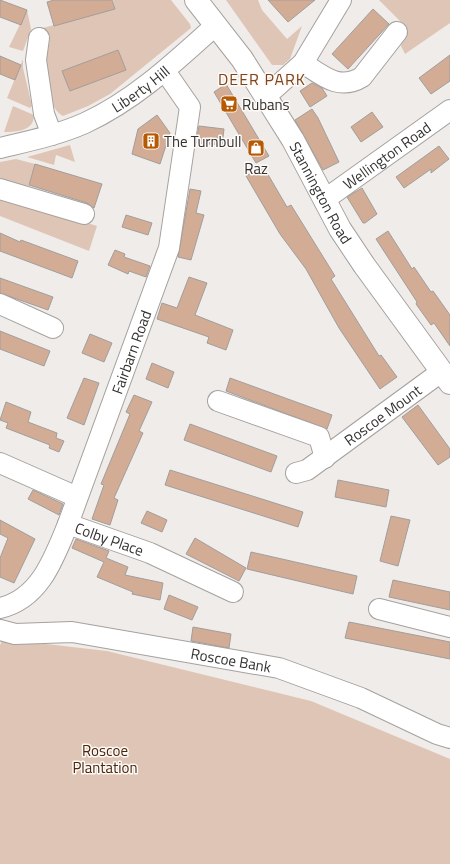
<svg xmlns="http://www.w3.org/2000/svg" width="450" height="864" font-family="'Titillium Web',sans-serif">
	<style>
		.green { fill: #dfc5b6; fill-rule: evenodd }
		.building { fill: #d2ac95; stroke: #a19e9c }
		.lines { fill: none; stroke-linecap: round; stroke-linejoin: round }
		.minor-casing { stroke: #a5a19f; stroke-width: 22 }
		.major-casing { stroke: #a5a19f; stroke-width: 24 }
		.minor { stroke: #fff; stroke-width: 20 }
		.major { stroke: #fff; stroke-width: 22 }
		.labels { text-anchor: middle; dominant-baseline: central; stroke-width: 3; stroke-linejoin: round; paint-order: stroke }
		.street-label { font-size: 15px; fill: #333231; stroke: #fdfaf8 }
		.poi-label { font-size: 15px; fill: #333231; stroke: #fdfaf8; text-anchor: start }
		.park-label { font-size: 15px; fill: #4a250a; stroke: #fdfaf8 }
		.neighbourhood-label { font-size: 16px; letter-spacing: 1px; fill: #814418; stroke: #fdfaf8 }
	</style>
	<rect width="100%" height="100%" fill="#f0ecea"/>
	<!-- green -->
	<path class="green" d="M113 0H171L190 24 191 28 110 94 88 106 63 116C47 108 45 73 47 56 48 49 50 42 50 35L39 29 115 9ZM118 50 125 70 70 91 63 71Z
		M226 0H258L262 10 287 39 302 26 290 59 283 65H272Z
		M379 0H450V23L405 54 401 46 405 26Z
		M27 10 31 29 23 51 9 47Z
		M23 59V68L32 106 30 108 7 98Z
		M13 106 34 115C34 131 17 132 4 132Z
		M70 145 75 162 56 155 54 165 27 157Z
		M16 159 35 164 28 187 0 181V162Z
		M0 196 97 226 89 251 0 216Z
		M3 639 107 651 311 701 450 759V864H0V645Z"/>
	<!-- building -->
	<path class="building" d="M0 0 27 10 21 25 0 17Z
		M54 0H112L115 9 54 26 47 2Z
		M268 0H315L288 22Z
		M373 9 389 24 348 69 332 54Z
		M118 50 126 70 70 91 62 71Z
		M450 55V81L431 94 419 78Z
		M0 56 21 65 15 80 0 74Z
		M312 83 322 88 327 96 310 107 300 91Z
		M226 84 269 156 256 163 214 92Z
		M312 109 318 118 339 162 323 170 295 120Z
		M372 112 383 127 361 142 351 127Z
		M157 115 170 133 160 164 132 154 138 129Z
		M199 126 224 129 222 145 196 143Z
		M439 146 449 159 431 173V169L404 188 396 177Z
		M35 164 102 184 94 208 87 203 29 185Z
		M263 166 287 207 291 205 335 276 331 279 379 356 381 355 397 377 380 389 339 328 306 269 280 234 246 176Z
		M362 188 377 214 365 223H363L347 197Z
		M190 189 201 191 196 213 204 215 191 260 178 257Z
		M126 215 152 223 148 235 122 227Z
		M388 231 412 269 414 267 431 292 433 291 450 315V346L434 323 431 325 416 304 417 302 376 239Z
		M0 233 20 242 21 240 78 261 72 278 0 251Z
		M115 250 125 254 124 257 150 266 146 277 129 271 128 274 108 265Z
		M189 277 207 283 195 315 233 330 226 350 207 343 209 337 157 319 162 303 177 308Z
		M0 278 53 297 48 310 0 293Z
		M0 331 50 351 44 366 0 349Z
		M90 334 112 343 104 362 82 353Z
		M152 363 174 372 168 388 146 379Z
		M84 378 99 383 84 425 67 418Z
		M230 378 332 415 327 429 226 391Z
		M134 395 152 402 139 431 143 433 114 498 118 500 110 525 92 519 104 485 101 484 130 414 126 412Z
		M6 402 31 412 28 422 57 433 56 438 64 441 59 452 49 448 50 445 6 428 8 423 0 420Z
		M418 405 450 449V457L438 465 402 417Z
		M190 424 277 456 271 472 184 440Z
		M170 470 303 512 298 527 165 485Z
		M338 480 389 490 386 507 335 497Z
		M33 490 63 504 59 515 28 499Z
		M147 511 167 520 162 532 141 523Z
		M391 516 410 520 398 566 380 561Z
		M0 520 35 539 14 583 0 577V558L8 538 0 534Z
		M195 538 246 568 239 581 186 554Z
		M76 539 109 551 106 558 128 567 125 575 163 583 160 600 132 594 133 592 97 577 104 562 72 548Z
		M251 552 357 576 353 594 247 569Z
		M393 580 450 592V610L389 597Z
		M169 595 198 607 192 620 164 609Z
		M349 622 450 642V659L345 638Z
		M193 627 231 634 229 648 191 641Z"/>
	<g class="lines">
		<!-- minor casing -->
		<g class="minor-casing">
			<g id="minor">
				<path d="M39 38 36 60 44 114 52 135"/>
				<path d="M303 63C323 76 339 91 362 77L397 32"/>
				<path d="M265 97 303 63 341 0"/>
				<path id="s1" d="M0 148C29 141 58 135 85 123 135 100 176 61 216 25"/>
				<path d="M0 189 84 214"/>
				<path id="s2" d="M324 200 450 110"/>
				<path d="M0 304 53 328"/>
				<path d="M218 401 319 437 325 458"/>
				<path d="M0 463 77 497"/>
				<path id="s3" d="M296 473 307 470 441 372"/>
				<path id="s4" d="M68 524 150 553 233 592"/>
				<path id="s5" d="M0 608C40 599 54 558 68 524L169 248 190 107 165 71"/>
				<path d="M379 609 450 627"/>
				<path id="s6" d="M0 630 15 634 72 632 279 668 361 698 437 734 450 738"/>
			</g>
		</g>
		<!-- major casing -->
		<g class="major-casing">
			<g id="major">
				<path id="s7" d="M196 0 242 59 293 140 340 229 364 265 450 383"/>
			</g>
		</g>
		<!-- minor -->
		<use href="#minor" class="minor"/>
		<!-- major -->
		<use href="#major" class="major"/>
	</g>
	<!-- icons -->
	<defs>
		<g id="supermarket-square" transform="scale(0.9)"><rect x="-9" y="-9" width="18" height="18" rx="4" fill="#b75a04" stroke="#fdfaf8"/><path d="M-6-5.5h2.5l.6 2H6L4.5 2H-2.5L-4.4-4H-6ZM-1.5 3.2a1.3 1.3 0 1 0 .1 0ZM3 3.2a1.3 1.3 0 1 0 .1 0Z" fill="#fff"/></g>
		<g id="building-square" transform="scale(0.9)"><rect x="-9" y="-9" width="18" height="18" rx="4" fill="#b75a04" stroke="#fdfaf8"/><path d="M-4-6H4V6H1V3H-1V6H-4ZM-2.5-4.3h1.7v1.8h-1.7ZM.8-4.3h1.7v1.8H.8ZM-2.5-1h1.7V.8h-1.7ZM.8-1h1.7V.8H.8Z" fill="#fff"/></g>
		<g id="shop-square" transform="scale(0.9)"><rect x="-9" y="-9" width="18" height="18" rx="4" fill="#b75a04" stroke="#fdfaf8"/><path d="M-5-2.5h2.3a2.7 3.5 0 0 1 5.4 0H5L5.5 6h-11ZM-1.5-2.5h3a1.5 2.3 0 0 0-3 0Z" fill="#fff"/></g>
	</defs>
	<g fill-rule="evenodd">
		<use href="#supermarket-square" x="229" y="104"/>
		<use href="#building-square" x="151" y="141"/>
		<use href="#shop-square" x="256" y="148"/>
	</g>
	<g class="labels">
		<!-- street labels -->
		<g class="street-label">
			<text stroke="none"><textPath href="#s1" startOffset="154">Liberty Hill</textPath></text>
			<text stroke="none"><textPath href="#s2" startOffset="77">Wellington Road</textPath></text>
			<text stroke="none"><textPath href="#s7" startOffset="230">Stannington Road</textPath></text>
			<text stroke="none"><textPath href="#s5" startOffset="296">Fairbarn Road</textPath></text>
			<text stroke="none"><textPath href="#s3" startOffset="105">Roscoe Mount</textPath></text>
			<text stroke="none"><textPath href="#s4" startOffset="44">Colby Place</textPath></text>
			<text stroke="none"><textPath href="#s6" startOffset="234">Roscoe Bank</textPath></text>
		</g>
		<!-- poi labels -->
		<g class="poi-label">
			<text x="242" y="104">Rubans</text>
			<text x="164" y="141">The Turnbull</text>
			<text x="256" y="168" text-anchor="middle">Raz</text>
		</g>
		<!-- park labels -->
		<g class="park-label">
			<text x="105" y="750">Roscoe<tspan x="105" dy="17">Plantation</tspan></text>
		</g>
		<!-- neighbourhood labels -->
		<g class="neighbourhood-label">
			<text x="262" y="79">DEER PARK</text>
		</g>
	</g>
</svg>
